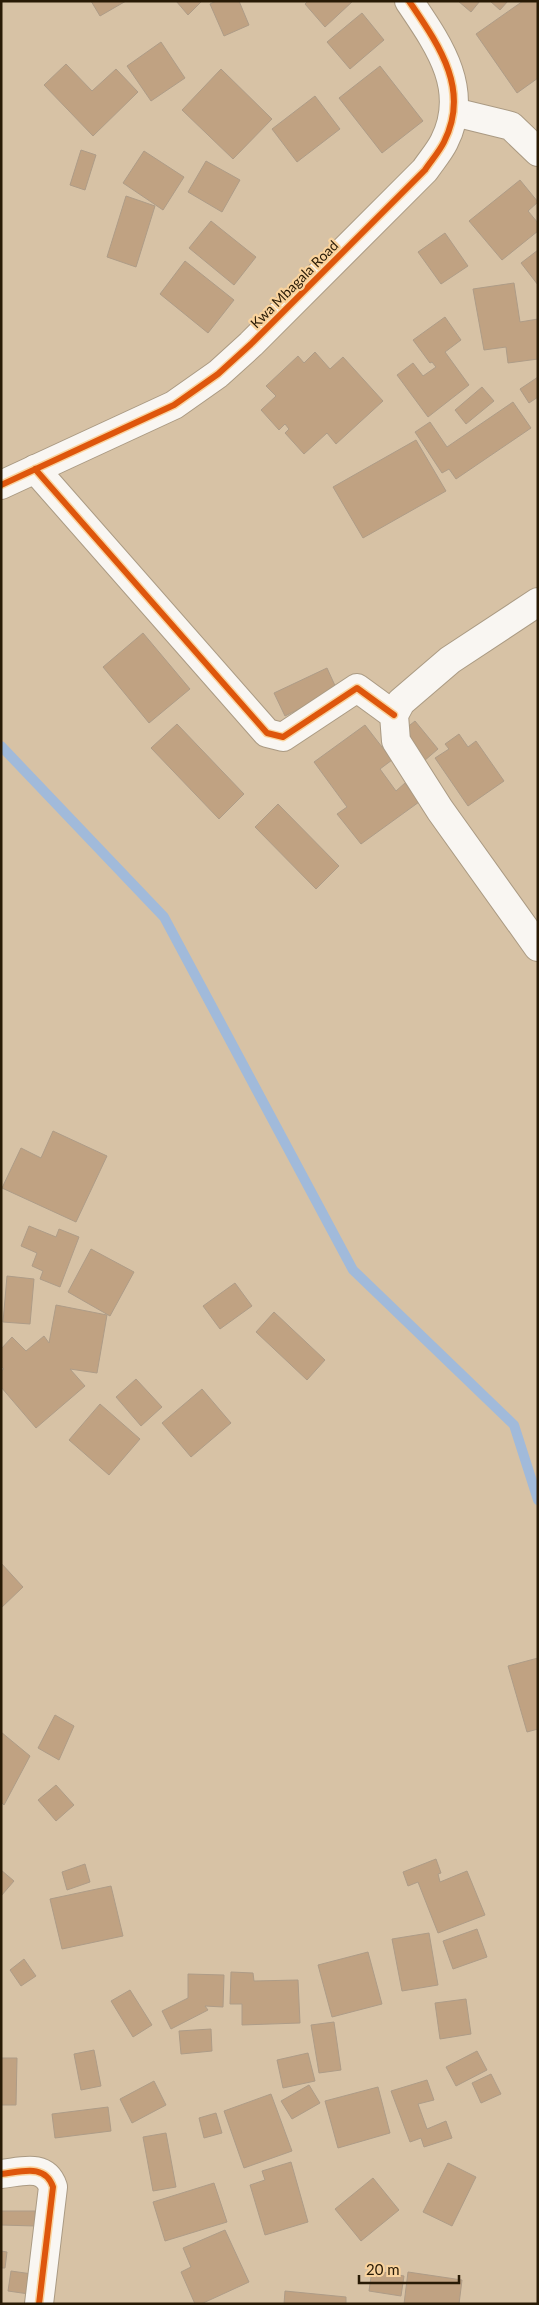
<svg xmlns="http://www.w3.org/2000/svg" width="539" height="2305" font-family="Lato,sans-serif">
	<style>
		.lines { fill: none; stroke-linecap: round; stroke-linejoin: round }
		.stream { stroke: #a1bada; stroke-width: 10 }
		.building { fill: #c0a282; stroke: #ae9c87 }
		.minor-casing { stroke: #aa9a83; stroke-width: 30 }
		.tertiary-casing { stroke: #aa9a83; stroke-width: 30 }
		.minor { stroke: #f9f6f2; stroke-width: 28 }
		.tertiary { stroke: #f9f6f2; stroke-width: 28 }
		.cycleway-casing { stroke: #f9d39e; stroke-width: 9 }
		.cycleway { stroke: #de560c; stroke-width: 6 }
		.labels { text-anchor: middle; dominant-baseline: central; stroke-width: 4.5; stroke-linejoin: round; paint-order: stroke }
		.street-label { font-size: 14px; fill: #281a05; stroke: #f9d39e }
	</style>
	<rect width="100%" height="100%" fill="#d7c2a5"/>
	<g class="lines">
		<!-- stream -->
		<path class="stream" d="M1 746 164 917 353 1270 514 1425 538 1500"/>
	</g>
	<!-- building -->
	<path class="building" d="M91 1H126L100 16Z
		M176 1H202L188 15Z
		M216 1H239L249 25 224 36 210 4Z
		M308 1H353L325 27 305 4Z
		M458 1H480L471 12Z
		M490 1H508L500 10Z
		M523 1H538V78L517 93 476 34Z
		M362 13 384 40 350 69 327 42Z
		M161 42 185 78 151 101 127 66Z
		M66 64 92 91 116 69 138 92 93 136 44 85Z
		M380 66 423 121 382 153 339 98Z
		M221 69 272 119 233 159 182 110Z
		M315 96 340 129 297 162 272 129Z
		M81 150 96 155 85 190 70 185Z
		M144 151 184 177 163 210 123 183Z
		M206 161 240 180 222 212 188 192Z
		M520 180 538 202 528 211 538 223V231L502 260 469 221Z
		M126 196 155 206 136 267 107 257Z
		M211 221 256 257 234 285 189 248Z
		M445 233 468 266 441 284 418 252Z
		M538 250V285L521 263Z
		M185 261 234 300 208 333 160 294Z
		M514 283 520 322 538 319V359L508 363 506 347 484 350 473 289Z
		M445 317 461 340 445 352 469 385 428 417 397 375 413 363 423 376 436 367 432 362 430 363 413 340Z
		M315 352 330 369 343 357 383 401 336 444 327 433 304 454 285 433 289 429 285 424 279 430 261 410 276 396 266 386 298 356 304 363Z
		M538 377V397L529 403 520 389Z
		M482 387 494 401 466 424 455 410Z
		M513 402 531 428 456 479 449 469 442 473 415 432 430 422 447 447Z
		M416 440 446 491 363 538 333 487Z
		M143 633 190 689 149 723 103 667Z
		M327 668 337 690 285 716 274 693Z
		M415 721 438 749 424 761 400 733Z
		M177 724 244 794 219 819 151 748Z
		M365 725 392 760 380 769 396 791 405 783 419 802 361 844 337 814 347 807 314 762Z
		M459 734 468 747 476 741 504 781 468 806 435 758 449 749 445 744Z
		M278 804 339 866 316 889 255 827Z
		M53 1131 107 1156 76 1222 2 1188 21 1148 41 1158Z
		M29 1226 56 1237 59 1229 79 1237 60 1287 40 1279 43 1271 32 1266 37 1253 21 1246Z
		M91 1249 134 1272 110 1316 68 1292Z
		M7 1276 34 1279 30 1324 3 1322Z
		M235 1283 252 1306 220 1329 203 1306Z
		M56 1305 107 1315 97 1373 70 1369 85 1386 36 1428 1 1387V1371L4 1369 1 1366V1349L12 1337 26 1351 44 1336 49 1343Z
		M274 1312 325 1360 307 1380 256 1332Z
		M136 1379 162 1407 141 1426 116 1397Z
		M202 1389 231 1423 191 1457 162 1423Z
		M100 1404 140 1439 109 1475 69 1440Z
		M1 1563 23 1587 1 1608Z
		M538 1658V1729L527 1732 508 1666Z
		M55 1715 74 1726 59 1760 38 1748Z
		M1 1732 30 1756 4 1805 1 1802Z
		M56 1785 74 1805 56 1821 38 1800Z
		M436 1859 441 1873 438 1874 440 1882 467 1871 485 1915 438 1933 418 1882 408 1886 403 1872Z
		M85 1864 90 1882 67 1890 62 1872Z
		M1 1870 14 1881 1 1896Z
		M111 1886 123 1936 62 1949 50 1899Z
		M477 1929 487 1957 453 1969 443 1941Z
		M429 1933 438 1985 402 1991 392 1939Z
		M368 1952 382 2004 332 2017 318 1965Z
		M24 1959 36 1976 21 1986 10 1970Z
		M231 1972 253 1973 254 1981 298 1980 300 2023 242 2025V2004H230Z
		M188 1974 224 1975 223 2007 205 2006 208 2010 171 2029 162 2011 188 1998Z
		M130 1990 152 2025 133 2037 111 2001Z
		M466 1999 471 2034 440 2039 435 2003Z
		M334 2022 341 2070 319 2073 311 2025Z
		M211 2029 212 2051 181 2054 179 2031Z
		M94 2050 101 2086 81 2090 74 2054Z
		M477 2051 487 2070 456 2086 446 2067Z
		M308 2053 315 2081 283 2088 277 2060Z
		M1 2058H17L16 2105H1Z
		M491 2074 501 2094 481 2103 472 2083Z
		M427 2080 434 2100 418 2104 427 2129 446 2121 452 2138 424 2147 421 2138 410 2142 391 2091Z
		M154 2081 166 2105 132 2123 120 2099Z
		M309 2085 320 2103 292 2119 281 2101Z
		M378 2087 390 2133 338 2148 325 2101Z
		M271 2094 292 2151 244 2168 224 2111Z
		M108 2107 111 2131 55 2138 52 2114Z
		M216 2113 222 2133 204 2138 199 2118Z
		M166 2133 176 2187 153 2191 143 2137Z
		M291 2162 308 2222 265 2235 250 2185 265 2180 262 2171Z
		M448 2163 476 2177 452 2226 423 2212Z
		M373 2178 399 2210 361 2241 335 2209Z
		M214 2183 227 2222 165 2241 153 2202Z
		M1 2211H35V2226L1 2225Z
		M225 2230 249 2282 201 2304H195L181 2272 191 2267 183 2248Z
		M1 2251 7 2252 5 2268H1Z
		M372 2270 404 2276 401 2296 369 2291Z
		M11 2271 32 2274 29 2294 8 2291Z
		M408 2272 462 2280 459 2304H404Z
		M285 2291 346 2297V2304H284Z"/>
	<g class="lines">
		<!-- minor casing -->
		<g class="minor-casing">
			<path id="minor" d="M454 112 511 126 538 152
				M35 469 267 733 283 737 357 688 394 715
				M538 602 450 660 401 702 394 715 396 741 440 810 538 947
				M1 2174C21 2172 45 2163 53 2187L39 2304"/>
		</g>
		<!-- tertiary casing -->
		<g class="tertiary-casing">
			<path id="tertiary" d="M1 485 174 405 218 374 251 344 425 170C431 161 439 152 444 142 471 89 438 44 409 1"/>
		</g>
		<!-- minor -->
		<use href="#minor" class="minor"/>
		<!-- tertiary -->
		<use href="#tertiary" class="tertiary"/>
		<!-- cycleway casing -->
		<g class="cycleway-casing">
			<path id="cycleway" d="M35 469 267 733 283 737 357 688 394 715
				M1 485 174 405 218 374 251 344 425 170C431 161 439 152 444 142 471 89 438 44 409 1
				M1 2174C21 2172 45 2163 53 2187L39 2304"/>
		</g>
		<!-- cycleway -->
		<use href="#cycleway" class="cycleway"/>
	</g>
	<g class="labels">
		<!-- street labels -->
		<g class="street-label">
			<text transform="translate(294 284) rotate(-45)">Kwa Mbagala Road</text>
		</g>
	</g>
	<!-- border -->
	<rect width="539" height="2305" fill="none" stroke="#281a05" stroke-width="5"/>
	<!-- scale -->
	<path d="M359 2275v8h100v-8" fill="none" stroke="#281a05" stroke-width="2.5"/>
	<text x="366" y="2275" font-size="15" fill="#281a05" stroke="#f9d39e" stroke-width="4" paint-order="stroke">20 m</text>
</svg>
